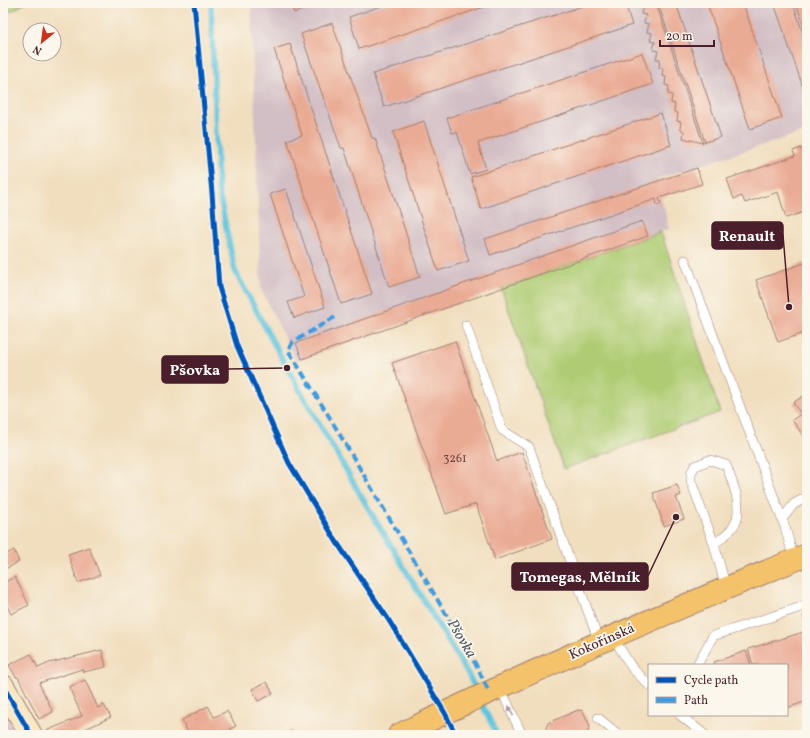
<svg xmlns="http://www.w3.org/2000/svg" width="810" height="738" font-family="Vollkorn,serif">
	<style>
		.industrial { fill: #d2bec5 }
		.green { fill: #afcc73; stroke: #7c764f }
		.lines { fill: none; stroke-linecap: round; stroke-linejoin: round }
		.stream { stroke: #5fc4dd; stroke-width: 5.5 }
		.building { fill: #eaab94 }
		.lane-casing { stroke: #9e7e74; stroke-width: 10 }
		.secondary-casing { stroke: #9e7e74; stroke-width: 24 }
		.primary-casing { stroke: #9e7e74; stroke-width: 24 }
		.lane { stroke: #fff; stroke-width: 9 }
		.secondary { stroke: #fae7c3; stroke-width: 22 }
		.primary { stroke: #f3c26a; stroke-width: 22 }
		.quiet { stroke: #409be1; stroke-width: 4; stroke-dasharray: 8 4; stroke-linecap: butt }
		.cycleway-casing { stroke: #fbf7ec; stroke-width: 8 }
		.cycleway { stroke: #0057b8; stroke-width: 5 }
		.oneway { fill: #ae9aa0 }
		.labels { text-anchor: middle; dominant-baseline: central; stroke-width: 3.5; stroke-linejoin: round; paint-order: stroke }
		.number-label { font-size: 12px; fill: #724245 }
		.street-label { font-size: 14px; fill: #4a1f2b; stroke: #fbf7ec }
		.water-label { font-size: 15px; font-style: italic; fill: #515969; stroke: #fbf7ec }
		.leader { fill: none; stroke: #4a1f2b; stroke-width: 1.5 }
		.callout-dot { fill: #4a1f2b; stroke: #fbf7ec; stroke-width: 1.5 }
		.callout { fill: #4a1f2b; stroke: #4a1f2b; stroke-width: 1.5 }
		.callout-label { font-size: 15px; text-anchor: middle; font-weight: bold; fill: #fff }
	</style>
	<rect width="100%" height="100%" fill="#fbf7ec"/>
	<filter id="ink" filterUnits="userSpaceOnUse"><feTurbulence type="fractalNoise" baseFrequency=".025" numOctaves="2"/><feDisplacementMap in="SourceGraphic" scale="8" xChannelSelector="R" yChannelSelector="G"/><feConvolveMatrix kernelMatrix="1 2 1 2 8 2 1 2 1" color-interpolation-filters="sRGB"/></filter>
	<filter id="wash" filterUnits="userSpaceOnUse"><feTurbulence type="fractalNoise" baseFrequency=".012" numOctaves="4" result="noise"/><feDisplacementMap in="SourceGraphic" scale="16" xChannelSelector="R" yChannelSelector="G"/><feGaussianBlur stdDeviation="0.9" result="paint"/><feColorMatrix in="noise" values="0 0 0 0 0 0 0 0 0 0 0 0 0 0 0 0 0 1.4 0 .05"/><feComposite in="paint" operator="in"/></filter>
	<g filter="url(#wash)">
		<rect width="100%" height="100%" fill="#f1debe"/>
		<!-- industrial -->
		<path class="industrial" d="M251 3H807V131L657 179 669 229 296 361 261 289Z
			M3 702 21 735H3Z"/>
		<!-- green -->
		<path class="green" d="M3 3H26L3 16Z
			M661 232 720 412 564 469 501 288Z"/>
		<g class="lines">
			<!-- stream -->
			<path class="stream" d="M211 3 218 188 235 271 287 368 367 506 468 674 477 692
				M480 700 497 735"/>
		</g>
		<g id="blocks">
			<!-- building -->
			<path class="building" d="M290 3H321L294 13Z
				M390 3H496L359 49 349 17Z
				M592 3H625L632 25 384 107 373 74Z
				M639 3H656L703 143 683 138 684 131 680 129 681 122 677 121 678 113 674 112 675 104 671 103 672 95 668 94 669 86 665 85 666 77 662 76 663 68H659L660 59H656L658 51 653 50 655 42 650 41 652 33 647 32 649 24 644 23 646 15 641 14 643 6 638 5Z
				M658 3H676L721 137 705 142Z
				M707 3H743L782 118 750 129Z
				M774 3H792L794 6 807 45V99Z
				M796 3H807V35Z
				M332 23 372 138H375L420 277 389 287 344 148H341L301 34Z
				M290 44 372 294 341 304 287 140 302 135 274 49Z
				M642 53 653 84 478 143 486 169 470 174 457 132 452 133 447 118Z
				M661 113 671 145 481 209 471 177Z
				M424 121 469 261 438 271 393 132Z
				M801 148 803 153 807 151V211L786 218 778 192 745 203 742 196 734 199 727 179 795 156 793 151Z
				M697 168 702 184 659 198 661 204 657 205 656 199 490 255 485 239Z
				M286 189 325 307 294 318 288 302 304 297 270 194Z
				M642 221 648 236 302 359 296 343Z
				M807 262V332L778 342 756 280Z
				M455 341 497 461 522 452 552 539 495 560 476 504 446 514 392 363Z
				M807 393V441L792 420 801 414 793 403Z
				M677 485 681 495 676 497 684 519 664 526 653 493Z
				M89 547 100 575 78 583 68 554Z
				M14 550 19 562 3 570V556Z
				M15 577 29 605 11 614 3 597V583Z
				M807 615V628L803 616Z
				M807 631V701L787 708V665H753L748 649Z
				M102 650 106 667 83 672 82 669 39 683 53 712 39 719 18 677H16L9 665 31 654 38 668 49 663Z
				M746 651 751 665H715L714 662Z
				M85 680 98 708 104 705 111 717 75 734V735H48L46 731 82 716 69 687Z
				M267 682 273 694 258 701 252 689Z
				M208 706 214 717 227 711 236 726 230 729 233 735H189L182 720Z
				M578 710 583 711 590 726 588 732 585 733 586 735H549L546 728 548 723Z
				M292 731 294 735H282Z"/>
		</g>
	</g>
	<g filter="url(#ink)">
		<use href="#blocks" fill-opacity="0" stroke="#9e7e74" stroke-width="1"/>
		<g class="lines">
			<!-- lane casing -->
			<g class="lane-casing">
				<path id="lane" d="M685 260 785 527 794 560
					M466 325 502 430 529 447 599 642
					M782 519 794 504 807 497
					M714 544C721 539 735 528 737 519 741 501 732 481 726 465L710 460 695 466 691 473V481L714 544 726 588
					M613 637 632 668 649 685
					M697 665 713 636 807 605
					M500 687 522 735
					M680 715 705 735
					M598 718 619 735"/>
			</g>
			<!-- secondary casing -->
			<g class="secondary-casing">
				<path id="secondary" d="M3 686 31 735"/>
			</g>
			<!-- primary casing -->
			<g class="primary-casing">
				<path id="primary" d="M399 735C532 670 669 611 807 555"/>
			</g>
			<!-- lane -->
			<use href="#lane" class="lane"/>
			<!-- secondary -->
			<use href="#secondary" class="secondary"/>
			<!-- primary -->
			<use href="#primary" class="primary"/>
			<!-- quiet -->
			<path class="quiet" d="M335 317 293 342 288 350 330 418 476 665 489 692"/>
			<!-- cycleway casing -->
			<g class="cycleway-casing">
				<path id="cycleway" d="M194 3 212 193 219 287 237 346 289 463 336 541 388 619 445 713 456 735
					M3 686 31 735"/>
			</g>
			<!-- cycleway -->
			<use href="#cycleway" class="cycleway"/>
		</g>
		<!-- one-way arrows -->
		<defs><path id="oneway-solid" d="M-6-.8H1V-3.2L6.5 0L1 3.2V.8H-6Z"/></defs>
		<use class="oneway" href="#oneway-solid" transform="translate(511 711) rotate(-115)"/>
	</g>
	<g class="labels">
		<!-- number labels -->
		<g class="number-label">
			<text x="455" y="459">3261</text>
		</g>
		<!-- street labels -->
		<g class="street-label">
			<text transform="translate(602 642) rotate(-24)">Kokořínská</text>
		</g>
		<!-- water labels -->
		<g class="water-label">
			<text transform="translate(461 639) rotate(59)">Pšovka</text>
		</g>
	</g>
	<!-- callouts -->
	<path class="leader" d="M789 307L783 235M287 368L228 369M676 517L648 576"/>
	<g class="callout-dot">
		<circle cx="789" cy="307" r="4"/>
		<circle cx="287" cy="368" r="4"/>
		<circle cx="676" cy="517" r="4"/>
	</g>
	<g class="callout">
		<rect x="712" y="222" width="71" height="27" rx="4"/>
		<rect x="162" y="356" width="66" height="27" rx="4"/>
		<rect x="512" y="563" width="136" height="27" rx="4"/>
	</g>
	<g class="callout-label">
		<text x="747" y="241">Renault</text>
		<text x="195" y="375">Pšovka</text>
		<text x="580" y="582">Tomegas, Mělník</text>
	</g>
	<!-- margin -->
	<rect width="810" height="738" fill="none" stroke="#fbf7ec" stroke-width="16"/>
	<!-- legend -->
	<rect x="648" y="664" width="140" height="52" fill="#fbf7ec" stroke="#b4a19f"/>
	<rect x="656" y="677" width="20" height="6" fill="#0057b8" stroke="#b4a19f"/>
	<text x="684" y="684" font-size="12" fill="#4a1f2b">Cycle path</text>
	<rect x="656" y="697" width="20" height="6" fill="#409be1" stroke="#b4a19f"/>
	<text x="684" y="704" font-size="12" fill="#4a1f2b">Path</text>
	<!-- north arrow -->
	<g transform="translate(42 42) rotate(209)"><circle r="19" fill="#fbf7ec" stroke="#b4a19f"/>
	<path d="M0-3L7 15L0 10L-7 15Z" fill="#c8321e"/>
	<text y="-6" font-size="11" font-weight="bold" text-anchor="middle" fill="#4a1f2b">N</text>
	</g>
	<!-- scale -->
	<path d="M660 40v6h54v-6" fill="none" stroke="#4a1f2b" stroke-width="2"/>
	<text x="666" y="40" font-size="12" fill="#4a1f2b" stroke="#fbf7ec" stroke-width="3" paint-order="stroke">20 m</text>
</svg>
